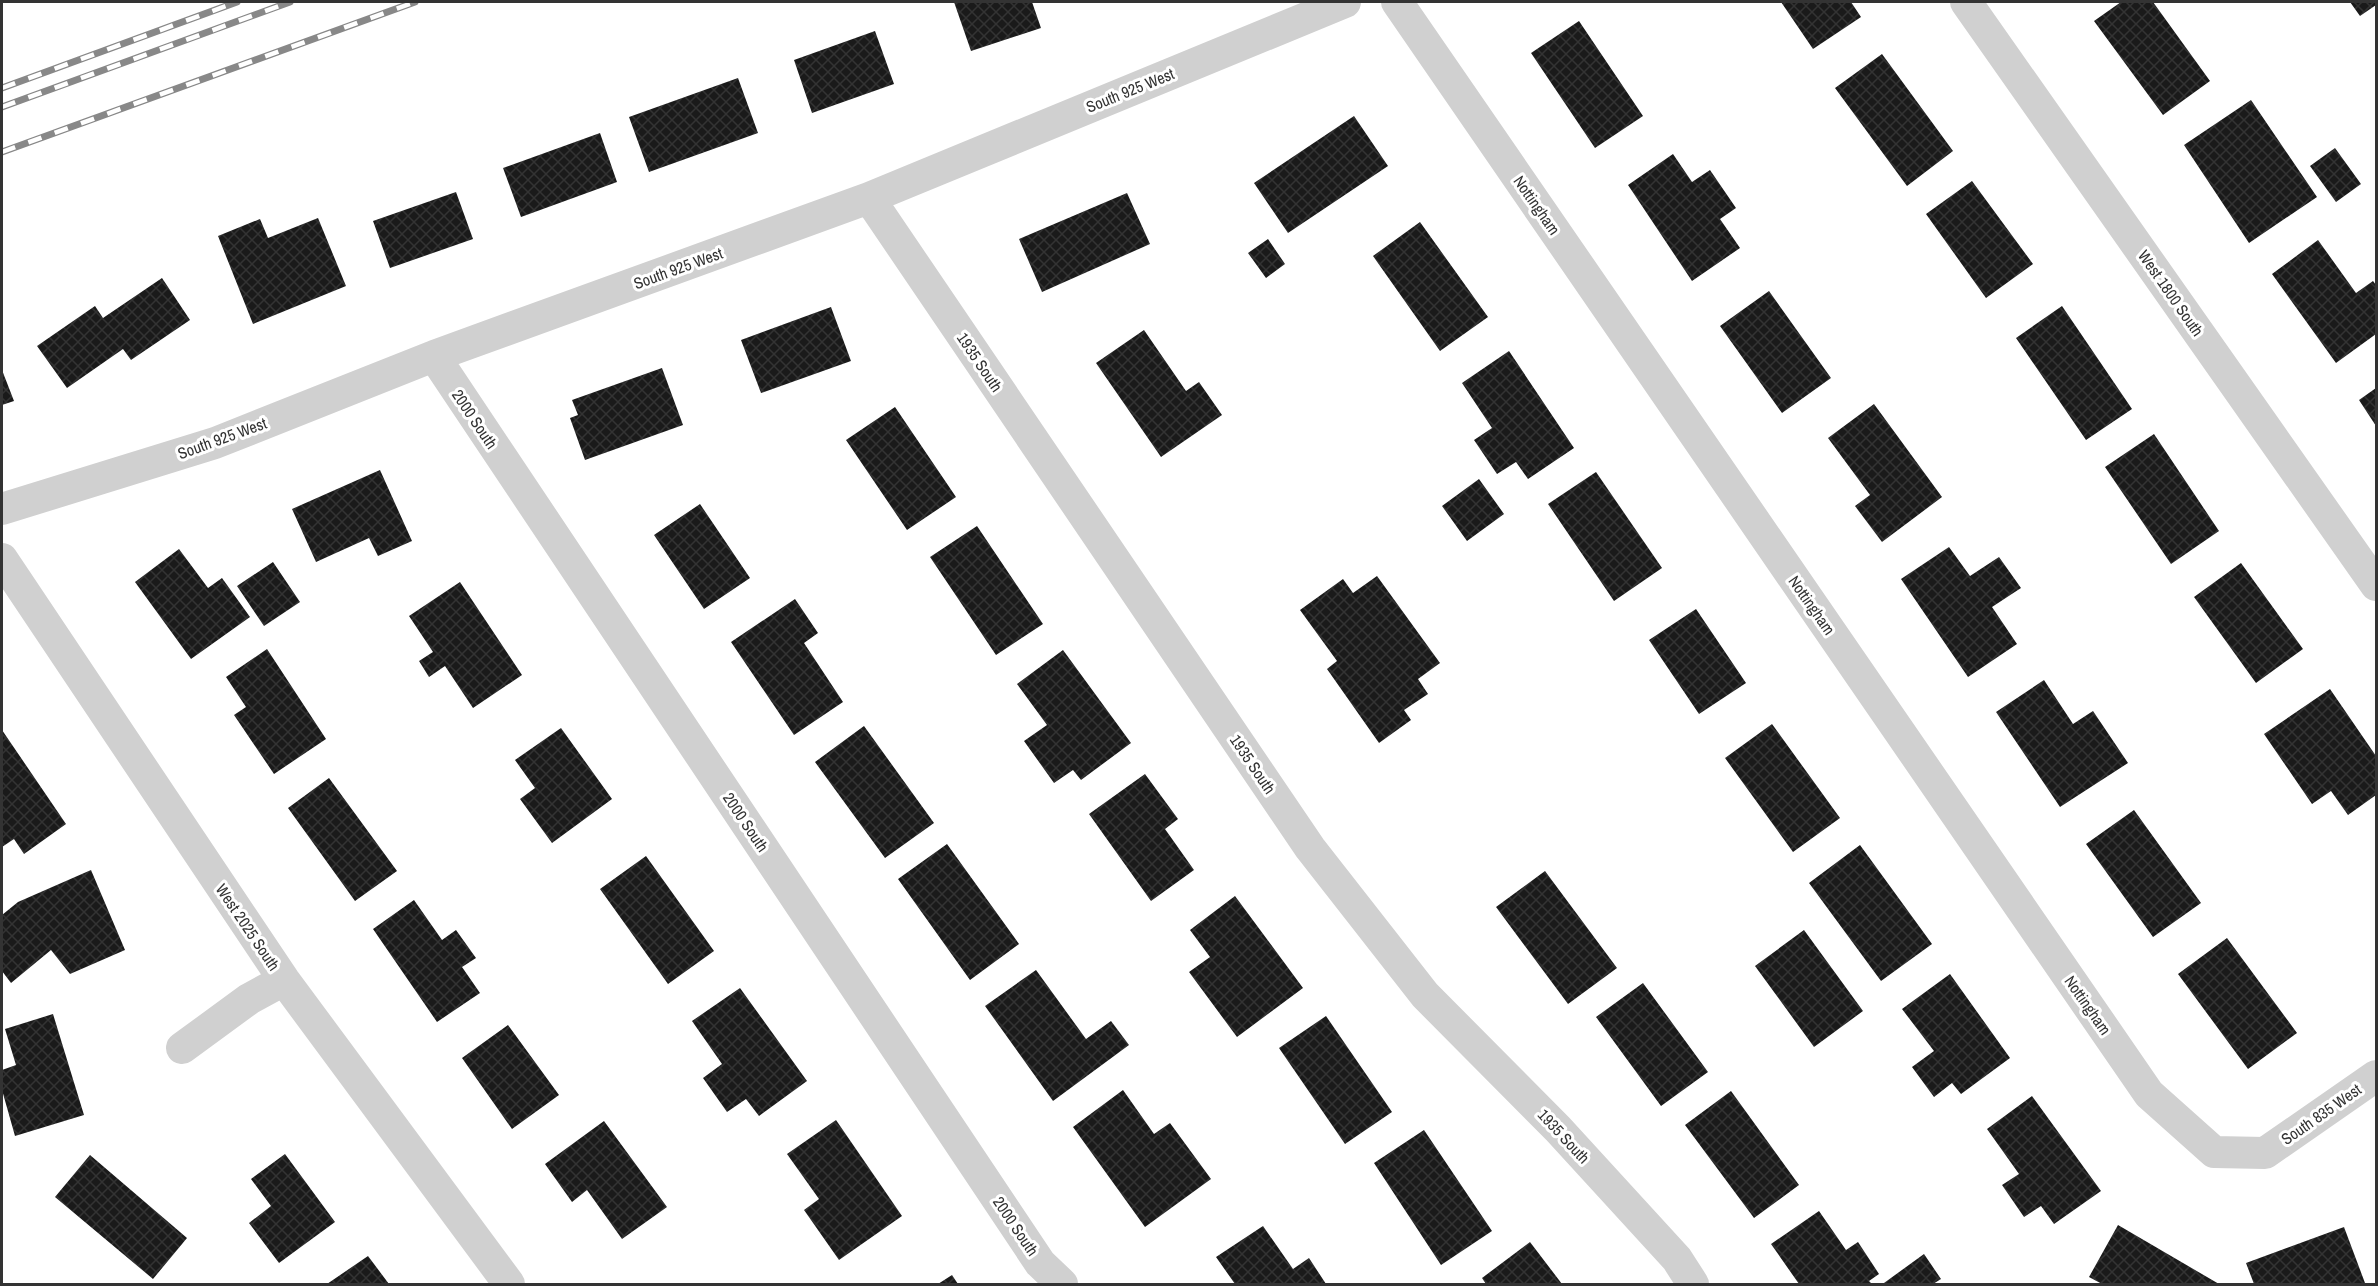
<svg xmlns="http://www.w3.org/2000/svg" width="2378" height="1286" font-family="'Archivo Narrow',sans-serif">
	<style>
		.building { fill: url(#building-cross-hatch) }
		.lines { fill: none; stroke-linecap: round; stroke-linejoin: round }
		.street { stroke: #d0d0d0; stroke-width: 32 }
		.rail-casing { stroke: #888; stroke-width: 7 }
		.rail { stroke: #fff; stroke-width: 4.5; stroke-dasharray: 14; stroke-linecap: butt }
		.labels { text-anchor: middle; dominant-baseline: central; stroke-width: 6; stroke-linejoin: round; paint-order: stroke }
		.street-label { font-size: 16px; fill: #333; stroke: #fff }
	</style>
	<defs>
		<pattern id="building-cross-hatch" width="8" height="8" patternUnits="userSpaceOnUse" patternTransform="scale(1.5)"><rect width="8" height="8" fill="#1a1a1a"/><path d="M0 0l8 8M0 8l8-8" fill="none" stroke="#333"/></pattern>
	</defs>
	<rect width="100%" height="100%" fill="#fff"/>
	<!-- building -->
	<path class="building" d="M954 2H1032L1041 28 971 51Z
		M1781 2H1851L1861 17 1813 49Z
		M2121 2H2153L2210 81 2163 115 2094 21Z
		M2350 2H2376V5L2360 16Z
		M1579 21 1643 116 1595 148 1531 53Z
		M875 31 894 84 812 113 794 60Z
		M1882 54 1953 151 1907 186 1835 88Z
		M738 78 758 133 649 172 629 117Z
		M2251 100 2317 197 2249 243 2184 145Z
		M1354 116 1388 166 1288 233 1254 183Z
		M600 133 617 182 521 217 503 168Z
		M2335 148 2361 184 2336 202 2310 166Z
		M1673 154 1692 182 1710 170 1736 208 1720 219 1740 248 1692 281 1628 185Z
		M1972 181 2033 264 1986 298 1926 214Z
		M456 192 473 239 390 268 373 221Z
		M1127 193 1150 244 1042 292 1019 239Z
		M318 218 346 286 253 324 218 236 260 219 268 238Z
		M1420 222 1488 317 1440 351 1373 256Z
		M1268 239 1285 264 1266 278 1248 253Z
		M2318 240 2356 293 2373 281 2376 285V334L2336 363 2272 274Z
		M162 278 190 320 131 360 123 349 67 388 37 346 95 306 103 318Z
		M1769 291 1831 378 1782 413 1720 326Z
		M2062 306 2132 409 2086 440 2016 338Z
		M831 307 851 361 761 393 741 340Z
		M1144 330 1186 391 1199 382 1222 415 1161 457 1096 363Z
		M1509 351 1574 448 1528 479 1516 462 1497 474 1474 440 1492 428 1462 383Z
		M662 368 683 425 585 460 570 418 578 415 572 400Z
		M2 370 14 401 2 405Z
		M2376 388V426L2359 400Z
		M1874 404 1942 497 1882 542 1855 506 1870 495 1828 438Z
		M895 407 956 497 907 530 846 440Z
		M2154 434 2219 531 2171 564 2105 467Z
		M380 470 412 541 378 556 369 538 316 562 292 509Z
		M1596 472 1662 568 1614 601 1548 504Z
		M1479 479 1504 514 1467 541 1442 506Z
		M700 504 750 578 704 609 654 535Z
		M977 526 1043 624 996 655 930 557Z
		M1949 547 1970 576 1999 557 2021 588 1992 607 2017 644 1968 677 1901 579Z
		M179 549 208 588 222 578 250 617 191 659 135 582Z
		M273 562 300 602 264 626 237 586Z
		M2241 563 2303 649 2256 683 2194 597Z
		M1377 576 1440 663 1418 679 1428 694 1404 710 1411 720 1379 743 1327 669 1337 661 1300 610 1343 579 1353 593Z
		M460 582 522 675 473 708 445 666 429 677 419 661 433 652 409 616Z
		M795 599 818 633 804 643 843 702 794 735 731 642Z
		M1696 609 1746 683 1699 714 1649 640Z
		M267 649 326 739 274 774 234 715 246 707 226 677Z
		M1063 650 1131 743 1081 780 1073 770 1054 783 1024 741 1047 725 1017 684Z
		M2044 680 2073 724 2093 711 2128 763 2060 807 1996 712Z
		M2330 689 2376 756V795L2348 815 2331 791 2312 804 2264 734Z
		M1772 724 1840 818 1793 852 1725 758Z
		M864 726 934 823 885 858 815 762Z
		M561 728 612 799 552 843 520 799 535 788 515 760Z
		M2 730 66 824 24 854 14 839 2 847Z
		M1145 774 1178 819 1165 829 1194 870 1151 901 1089 814Z
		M329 778 397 871 355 901 288 808Z
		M2134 810 2201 903 2153 937 2086 844Z
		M947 844 1019 944 970 980 898 879Z
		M1860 845 1932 944 1881 981 1809 883Z
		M646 856 714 951 668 984 600 889Z
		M91 870 125 950 70 974 51 950 11 983 2 971V915L18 902Z
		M1545 871 1617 968 1568 1004 1496 907Z
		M1235 896 1303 988 1237 1037 1189 972 1210 957 1190 930Z
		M414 900 442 940 456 930 476 958 462 967 480 993 437 1022 373 929Z
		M1804 930 1863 1011 1814 1047 1755 966Z
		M2227 938 2297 1033 2248 1069 2178 974Z
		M1036 970 1086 1039 1111 1021 1129 1045 1053 1101 985 1006Z
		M1950 974 2010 1058 1961 1094 1952 1083 1934 1097 1912 1067 1934 1051 1902 1009Z
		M1643 983 1708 1072 1661 1106 1596 1017Z
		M740 988 807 1081 759 1116 746 1099 727 1112 703 1078 722 1064 692 1021Z
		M53 1014 84 1115 15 1136 2 1090V1070L16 1065 5 1029Z
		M1326 1016 1392 1112 1345 1144 1279 1048Z
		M508 1025 559 1095 512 1129 462 1058Z
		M1123 1090 1154 1134 1170 1123 1211 1179 1145 1227 1073 1127Z
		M1731 1091 1799 1185 1754 1218 1685 1125Z
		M2032 1096 2101 1191 2054 1224 2041 1206 2024 1217 2002 1185 2019 1174 1987 1129Z
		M836 1120 902 1216 839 1260 804 1210 819 1199 787 1154Z
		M604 1121 667 1207 622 1239 587 1190 572 1202 545 1164Z
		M1424 1130 1492 1231 1441 1265 1374 1163Z
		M285 1154 335 1222 279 1263 249 1223 271 1206 251 1179Z
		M90 1155 187 1238 153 1279 55 1197Z
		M1819 1211 1846 1250 1858 1242 1879 1274 1869 1281 1872 1284H1799L1771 1244Z
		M2118 1225 2219 1284H2102L2089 1277Z
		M1263 1226 1293 1269 1309 1258 1326 1284H1235L1216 1257Z
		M2344 1227 2365 1283 2254 1284 2246 1263Z
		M1530 1242 1562 1284H1486L1482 1278Z
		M1924 1254 1941 1279 1933 1284H1885L1884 1283Z
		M368 1256 389 1284H327Z
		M952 1275 958 1284H938Z"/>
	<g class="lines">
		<!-- street -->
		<path class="street" d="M1397 2 2149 1094 2214 1152 2265 1153 2376 1076
			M1966 2 2376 585
			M869 198 1310 848 1425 995 1558 1129 1677 1259 1693 1284
			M434 356 1040 1263 1062 1284
			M2 509 215 443 434 356 869 198 1345 2
			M2 559 284 980 509 1284
			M182 1048 249 999 284 980"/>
		<!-- rail casing -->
		<g class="rail-casing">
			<path id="rail" d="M2 88 237 2
				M2 107 290 2
				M2 152 415 2"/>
		</g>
		<!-- rail -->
		<use href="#rail" class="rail"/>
	</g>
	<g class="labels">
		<!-- street labels -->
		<g class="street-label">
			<text transform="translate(1130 90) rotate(-22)">South 925 West</text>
			<text transform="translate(1537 205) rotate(55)">Nottingham</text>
			<text transform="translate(678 268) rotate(-20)">South 925 West</text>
			<text transform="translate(2171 293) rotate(55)">West 1800 South</text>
			<text transform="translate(980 362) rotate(56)">1935 South</text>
			<text transform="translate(475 419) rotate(56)">2000 South</text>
			<text transform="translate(222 438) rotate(-20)">South 925 West</text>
			<text transform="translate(1812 605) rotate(55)">Nottingham</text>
			<text transform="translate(1253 764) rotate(56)">1935 South</text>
			<text transform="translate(746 822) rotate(56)">2000 South</text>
			<text transform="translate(248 927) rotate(56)">West 2025 South</text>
			<text transform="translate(2088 1005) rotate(55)">Nottingham</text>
			<text transform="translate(2321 1114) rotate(-35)">South 835 West</text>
			<text transform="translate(1564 1136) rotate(47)">1935 South</text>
			<text transform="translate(1016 1226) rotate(56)">2000 South</text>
		</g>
	</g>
	<!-- border -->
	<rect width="2378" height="1286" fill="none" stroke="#333333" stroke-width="6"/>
</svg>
